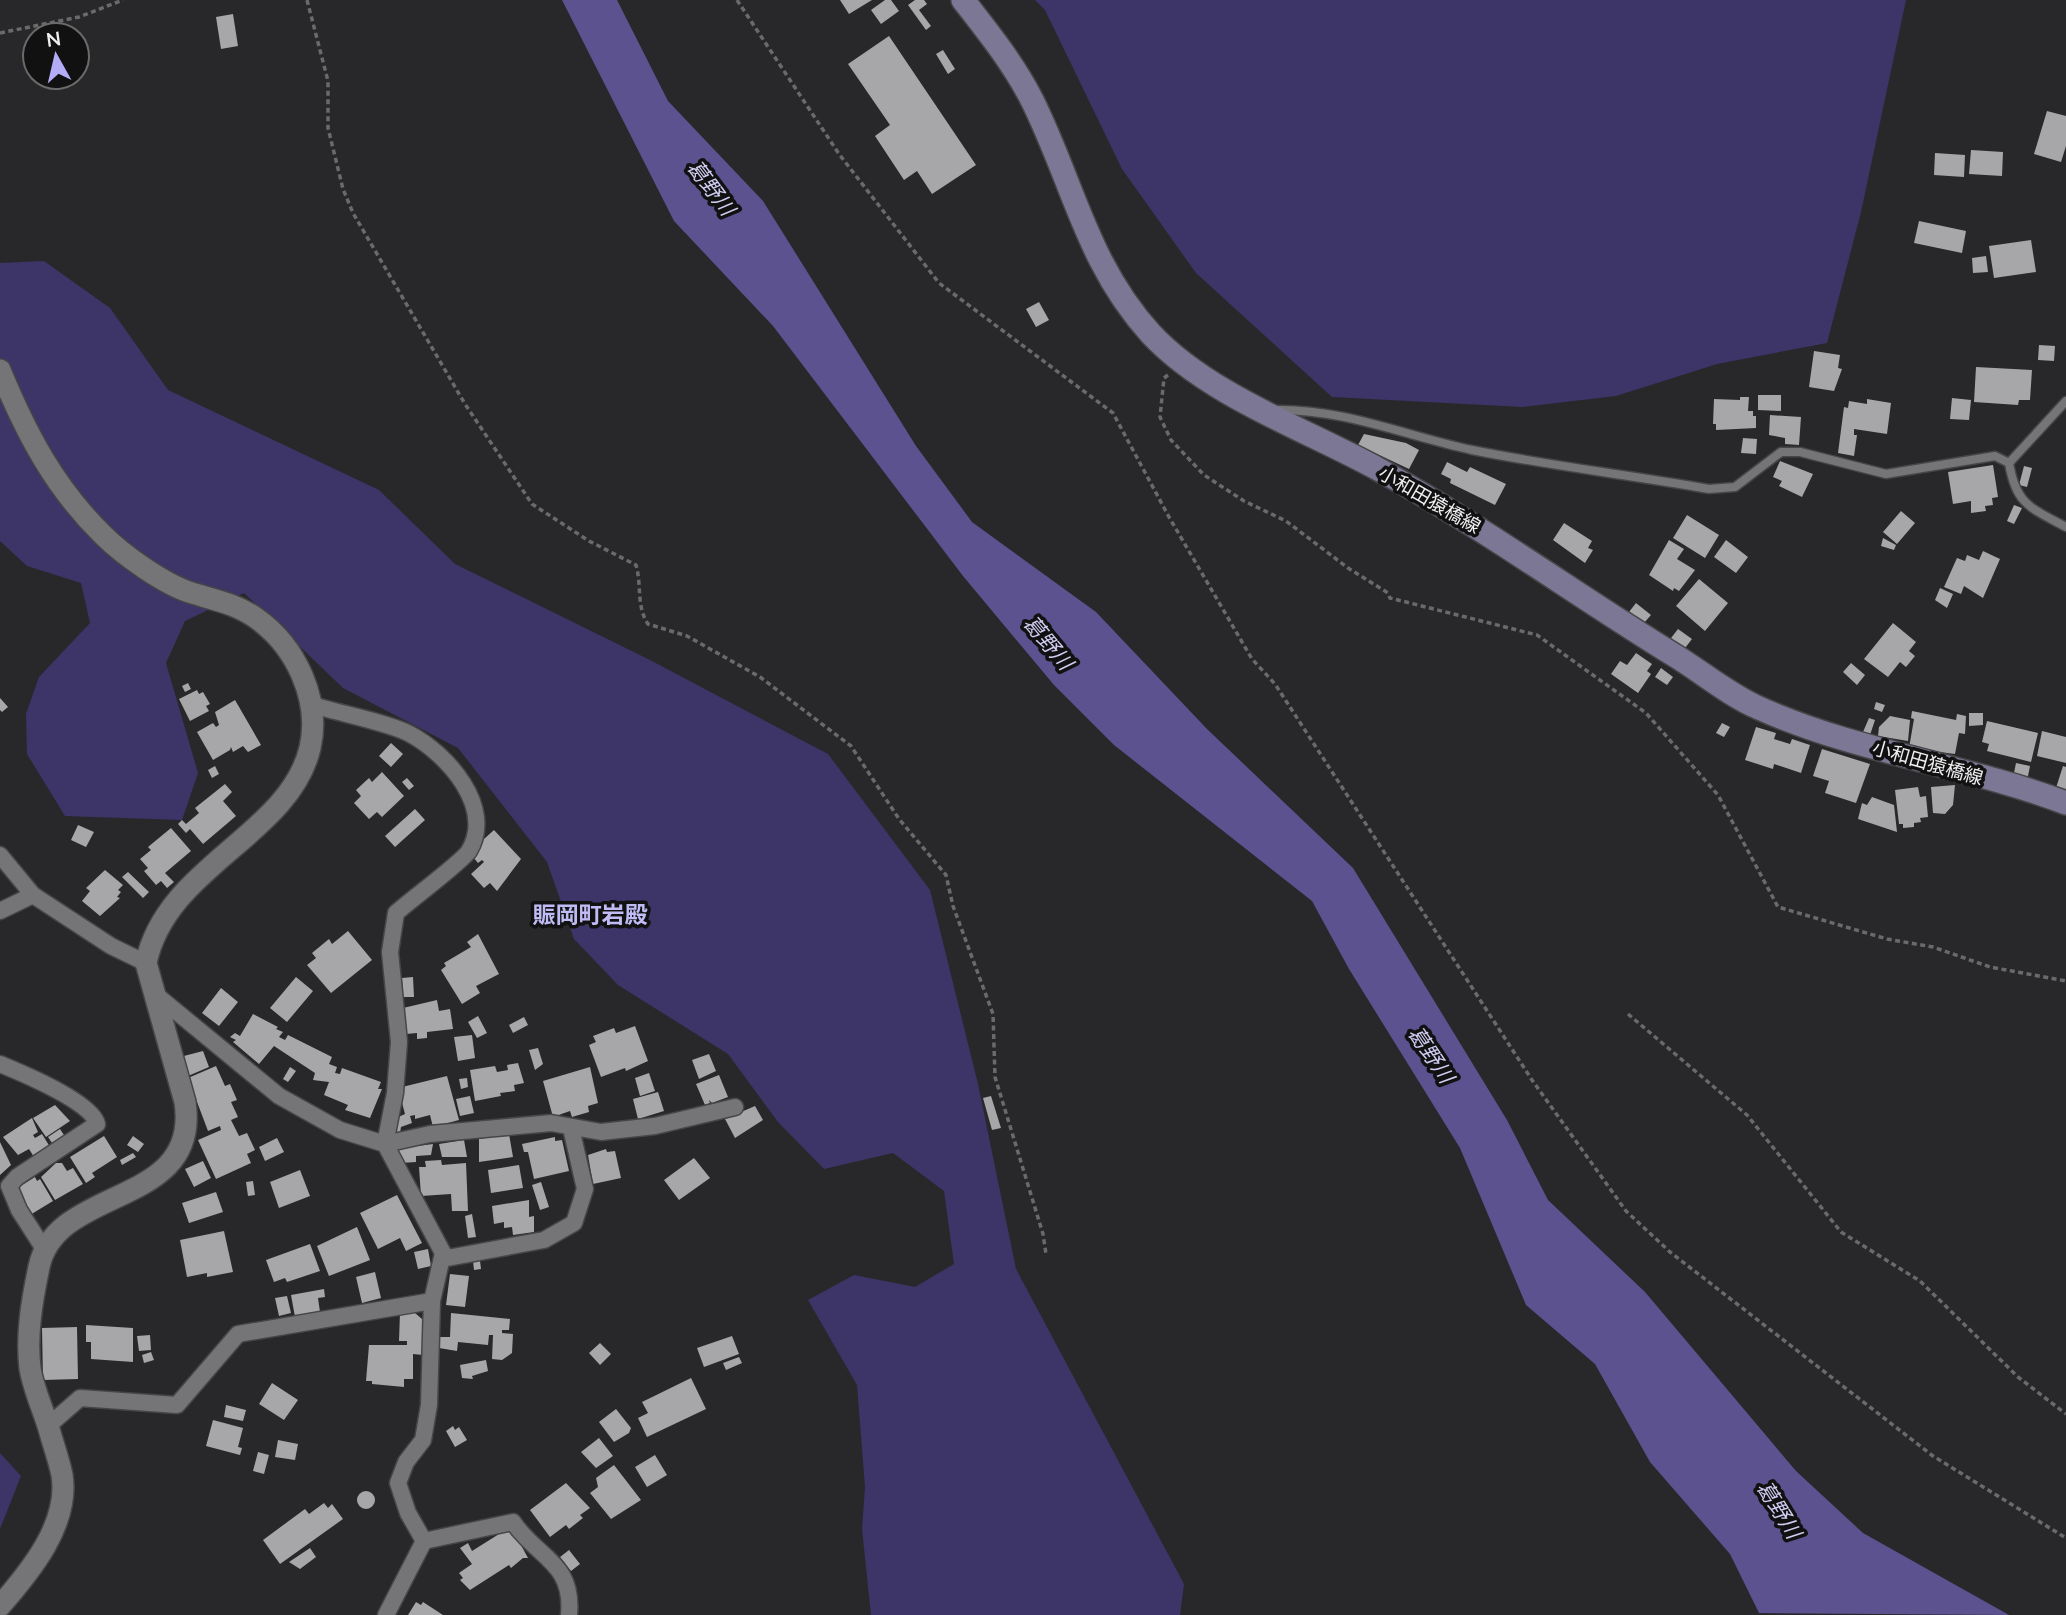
<svg xmlns="http://www.w3.org/2000/svg" width="2066" height="1615" font-family="Lato,'Noto Sans JP',sans-serif">
	<style>
		.green { fill: #3d3468 }
		.water { fill: #5b528f }
		.building { fill: #a7a7aa }
		.lines { fill: none; stroke-linecap: round; stroke-linejoin: round }
		.service-casing { stroke: #464648; stroke-width: 11 }
		.minor-casing { stroke: #464648; stroke-width: 19 }
		.tertiary-casing { stroke: #464648; stroke-width: 24 }
		.secondary-casing { stroke: #464648; stroke-width: 26 }
		.path { stroke: #6a6a6c; stroke-width: 3.5; stroke-dasharray: 5 3.5; stroke-linecap: butt }
		.service { stroke: #757578; stroke-width: 8 }
		.minor { stroke: #757578; stroke-width: 16 }
		.tertiary { stroke: #757578; stroke-width: 21 }
		.secondary { stroke: #7b7795; stroke-width: 23 }
		.labels { text-anchor: middle; dominant-baseline: central; stroke-width: 7; stroke-linejoin: round; paint-order: stroke }
		.street-label { font-size: 19px; fill: #efeff1; stroke: #111112 }
		.water-label { font-size: 21px; font-style: italic; fill: #d0cdf2; stroke: #111112 }
		.quarter-label { font-size: 23px; font-weight: bold; fill: #c0bbf4; stroke: #111112 }
	</style>
	<rect width="100%" height="100%" fill="#28282b"/>
	<!-- green -->
	<path class="green" d="M1035 0H1906L1861 212 1827 343 1717 364 1616 396 1522 407 1332 397 1196 273 1122 169 1045 10Z
		M44 261 110 308 168 390 379 490 455 564 650 660 828 754 930 890 978 1084 1016 1269 1184 1584 1180 1615H871L862 1529 865 1487 857 1385 808 1300 854 1275 915 1287 954 1264 944 1191 893 1153 824 1169 778 1122 728 1054 618 985 574 939 547 862 458 748 343 688 244 593 185 621 166 663 198 773 182 820 65 816 27 754 26 714 39 677 90 623 81 583 27 566 0 541V263Z
		M0 1453 21 1476 0 1529Z"/>
	<!-- water -->
	<path class="water" d="M562 0H617L668 101 763 201 916 446 972 522 1096 612 1207 729 1353 868 1507 1120 1548 1200 1645 1292 1796 1471 1863 1533 2009 1615 1759 1613 1730 1554 1650 1462 1595 1364 1526 1305 1460 1148 1349 969 1312 901 1114 745 1054 685 963 576 773 326 674 221Z"/>
	<!-- building -->
	<path class="building" d="M840 0H872L849 14Z
		M885 0H891L899 11 881 24 871 10Z
		M915 0H924L927 4 919 10 931 26 926 30 908 5Z
		M233 14 238 46 221 49 216 17Z
		M889 36 976 165 932 194 917 171 904 180 875 136 890 125 848 64Z
		M943 50 955 69 948 74 936 54Z
		M2047 111 2066 116V146L2061 162 2034 154Z
		M1971 150 2003 152 2002 176 1969 174Z
		M1935 153 1965 155 1964 177 1934 175Z
		M1919 221 1966 231 1962 253 1914 243Z
		M2031 240 2036 272 1994 278 1989 246Z
		M1986 256 1988 272 1973 273 1972 258Z
		M1039 302 1049 320 1036 327 1026 309Z
		M2039 345 2055 346 2054 361 2038 360Z
		M1814 351 1840 355 1838 368 1842 369 1834 391 1809 387Z
		M1976 367 2032 370 2030 400H2019L2018 405 1974 402Z
		M1758 395H1781V411L1758 410Z
		M1740 397H1749L1748 411H1753V416H1756V428L1716 430V424H1713L1714 399 1740 400Z
		M1952 398 1971 400 1969 420 1950 419Z
		M1867 399 1891 403 1887 434 1854 429V435H1857L1854 456 1838 453 1844 407 1848 408 1849 401 1867 404Z
		M1770 415 1801 417 1799 445 1785 444V438L1769 435Z
		M1364 434 1406 443 1419 450 1409 469 1358 445Z
		M1743 438 1757 439 1756 454 1741 453Z
		M1780 461 1813 474 1802 497 1779 486 1782 481 1773 477Z
		M1447 462 1467 472 1470 467 1506 484 1495 505 1450 483 1451 479 1441 474Z
		M1993 465 1998 497 1992 498 1993 505 1985 506 1986 511 1971 513V501L1953 504 1948 472Z
		M2024 466 2032 468 2027 487 2019 485Z
		M2014 505 2022 508 2014 524 2007 521Z
		M1901 511 1915 523 1897 544 1883 532Z
		M1687 515 1719 535 1705 558 1673 538Z
		M1564 523 1592 541 1588 548 1593 550 1585 563 1553 540Z
		M1883 538 1896 545 1894 550 1881 546Z
		M1669 540 1684 549 1677 559 1695 570 1679 591 1674 588 1673 591 1649 575Z
		M1726 540 1748 557 1736 573 1714 557Z
		M1983 551 2000 559 1983 598 1964 586 1961 594 1944 587 1957 558 1965 561 1967 555 1979 560Z
		M1699 579 1728 603 1705 631 1676 606Z
		M1940 588 1953 594 1947 608 1935 600Z
		M1636 603 1651 615 1644 623 1629 612Z
		M1893 623 1916 642 1909 651 1915 656 1906 667 1900 662 1888 677 1864 659Z
		M1678 629 1692 639 1682 652 1668 642Z
		M1636 653 1652 664 1647 671 1651 674 1638 693 1611 674 1620 661 1627 665Z
		M1851 663 1865 675 1857 685 1843 672Z
		M1661 668 1673 677 1667 685 1655 677Z
		M188 683 191 689 185 692 182 686Z
		M197 690 199 694 203 692 210 704 206 706 209 711 190 721 179 699Z
		M0 698 8 707 2 712 0 710Z
		M235 700 261 745 248 752 243 746 233 752 231 747 230 750 213 760 197 732 213 723 216 727 219 725 215 712Z
		M1876 702 1885 705 1882 712 1874 709Z
		M1912 711 1956 720 1957 714 1966 716 1965 734 1959 733 1955 754 1909 748 1914 719 1911 718Z
		M1969 713H1983V725L1969 726Z
		M1890 716 1910 720 1908 741 1878 736 1879 727Z
		M1869 718 1875 720 1870 735 1863 732Z
		M1987 721 2038 733 2031 762 1987 751 1989 744 1982 742Z
		M1722 723 1730 727 1724 737 1716 733Z
		M1756 727 1776 733 1774 739 1790 744 1792 739 1810 745 1801 773 1774 764 1773 769 1745 760Z
		M2042 731 2066 737V763L2037 756Z
		M391 743 403 754 391 767 379 756Z
		M1822 749 1870 764 1856 803 1825 793 1829 781 1813 776Z
		M2016 763 2030 766 2027 781 2013 778Z
		M215 766 219 774 212 778 208 770Z
		M2063 766 2066 767V794L2055 791Z
		M382 772 404 796 382 817 377 812 369 819 354 803 361 796 356 790 369 778 372 782Z
		M407 778 414 786 409 790 402 782Z
		M225 784 232 792 223 801 236 816 203 844 190 829 186 833 178 824 182 820 186 824 199 813 195 808Z
		M1955 785 1953 805 1945 814 1933 813 1931 787Z
		M1918 787 1920 797 1926 796 1928 817 1920 818 1921 822 1914 823V827L1903 828V824H1899L1895 790Z
		M1872 797 1894 805 1897 832 1858 819 1862 803 1867 805Z
		M415 809 425 820 395 847 385 836Z
		M78 825 94 832 86 847 71 840Z
		M171 828 191 851 165 873 174 882 167 888 161 881 156 885 144 871 148 868 140 859 151 850 148 847Z
		M494 830 521 859 497 891 490 883 484 888 471 874 484 862 482 860 478 863 473 857 479 852 475 847Z
		M105 870 123 885 118 890 121 892 117 897 120 898 100 916 82 901 90 891 86 888Z
		M128 872 149 892 143 898 122 877Z
		M348 931 372 960 331 993 307 965 316 958 312 953 329 939 332 944Z
		M478 934 499 974 476 986 480 993 462 1004 441 970 446 966 444 963 471 947 467 942Z
		M296 977 313 991 287 1022 270 1008Z
		M413 977 414 997H403L402 978Z
		M221 988 238 1002 219 1026 202 1013Z
		M437 1000 439 1011 450 1009 453 1029 427 1032V1038L417 1039V1033L406 1034 403 1008Z
		M253 1014 278 1027 276 1029 283 1032 279 1037 285 1040 288 1035 332 1057 329 1064 337 1067 335 1073 340 1074 342 1068 381 1082 378 1089H382L370 1118 345 1110 348 1105 324 1095 329 1082 313 1080 315 1073 274 1046 259 1064 233 1042 236 1040 230 1037 235 1033 240 1036Z
		M478 1016 487 1033 477 1038 468 1022Z
		M524 1017 528 1025 513 1033 509 1025Z
		M635 1026 648 1061 626 1071 625 1068 601 1077 589 1045 596 1042 593 1036 614 1028 616 1033Z
		M472 1035 475 1058 458 1061 454 1037Z
		M538 1048 543 1064 535 1070 529 1050Z
		M203 1051 209 1067 188 1076 180 1057Z
		M709 1054 716 1071 699 1079 692 1060Z
		M518 1063 524 1083 514 1085 515 1091 500 1093 501 1096 475 1101 470 1070 495 1066 497 1072 508 1070 507 1065Z
		M216 1066 225 1086 230 1084 237 1100 231 1102 238 1117 231 1120 239 1136 247 1133 255 1150 247 1154 251 1163 216 1179 198 1140 221 1130 220 1126 208 1131 188 1078Z
		M290 1067 296 1071 288 1082 283 1079Z
		M590 1067 598 1103 588 1106 589 1112 572 1117 570 1111 553 1117 543 1081Z
		M649 1073 655 1091 640 1096 635 1078Z
		M719 1075 728 1097 712 1103 709 1100 710 1103 705 1105 696 1084Z
		M447 1076 459 1120 433 1127 430 1115 415 1119V1115L410 1116 412 1123 401 1127 400 1133H391L396 1118 405 1114 398 1088Z
		M467 1078 468 1087 461 1089 459 1079Z
		M658 1092 664 1111 638 1119 633 1099Z
		M470 1096 474 1113 460 1116 456 1099Z
		M991 1096 1001 1128 992 1130 983 1098Z
		M55 1105 70 1121 46 1137 33 1118Z
		M755 1106 763 1120 735 1138 725 1119Z
		M32 1118 38 1132 33 1135 35 1138 42 1134 50 1147 34 1157 29 1149 18 1155 3 1137Z
		M60 1129 66 1138 54 1146 48 1137Z
		M509 1134 513 1157 479 1162V1139Z
		M104 1136 117 1157 92 1173 95 1177 86 1183 70 1157Z
		M133 1136 144 1144 138 1152 127 1145Z
		M555 1137V1141L562 1140 569 1171 534 1179 528 1152H524L522 1144Z
		M277 1138 284 1152 265 1161 259 1147Z
		M464 1140 467 1157H442L439 1144Z
		M0 1142 11 1165 0 1175Z
		M433 1144 431 1155 416 1156V1162L401 1163 394 1149Z
		M606 1149 607 1152 615 1151 621 1178 593 1184 588 1155Z
		M133 1153 136 1157 122 1165 120 1160Z
		M694 1158 710 1178 679 1200 664 1180Z
		M441 1160 442 1165 466 1163 468 1211H452L451 1194 421 1196 419 1167H426L425 1161Z
		M203 1161 211 1178 194 1187 185 1169Z
		M56 1163H62L67 1171 73 1168 83 1184 55 1200 41 1177Z
		M519 1165 523 1188 491 1193 488 1170Z
		M300 1170 310 1196 279 1208 270 1182Z
		M35 1177 37 1181 40 1179 53 1201 30 1215 19 1187Z
		M253 1181 255 1195 248 1196 246 1182Z
		M541 1182 549 1207 540 1210 532 1185Z
		M216 1192 223 1212 189 1223 182 1203Z
		M397 1195 422 1243 406 1251 400 1238 378 1249 360 1213Z
		M529 1200V1217L534 1216V1232L513 1235 512 1227 504 1228V1222L494 1224 492 1206Z
		M472 1214 476 1237 468 1238 465 1216Z
		M357 1227 370 1260 329 1276 317 1246Z
		M224 1231 233 1272 207 1277V1273L187 1277 180 1240Z
		M310 1244 320 1271 287 1282 285 1278 274 1282 266 1260Z
		M428 1249 431 1266 418 1269 414 1252Z
		M473 1261H480L481 1269 474 1270Z
		M375 1272 381 1298 362 1303 356 1277Z
		M450 1274 469 1276 465 1307 446 1305Z
		M324 1289 325 1297 318 1298 320 1312 295 1317 291 1295Z
		M287 1296 291 1313 279 1316 275 1298Z
		M400 1312 415 1313 422 1319 423 1355 413 1354V1379H404V1387L372 1384V1381H366L369 1345H407V1341H399Z
		M451 1313 510 1319 509 1330H502V1333L513 1334 512 1353 502 1360 492 1359 493 1335H489L488 1345 458 1342 457 1351 439 1348 440 1337H450Z
		M86 1325 133 1328V1362L91 1359V1342H86Z
		M77 1327 78 1379 43 1380 42 1328Z
		M150 1335 151 1350 139 1351 137 1336Z
		M732 1336 739 1354 704 1367 697 1348Z
		M600 1343 611 1354 600 1365 589 1353Z
		M151 1352 154 1360 144 1363 142 1355Z
		M739 1357 742 1363 726 1370 723 1363Z
		M486 1360 488 1371 472 1376 473 1379 462 1378 460 1365Z
		M691 1378 706 1409 647 1437 638 1418 648 1413 642 1402Z
		M272 1383 298 1400 284 1420 259 1404Z
		M226 1405 246 1410 243 1421 224 1417Z
		M616 1409 631 1428 629 1433 614 1442 599 1422Z
		M213 1420 243 1428 238 1447 242 1448 240 1455 206 1446Z
		M453 1426 455 1430 459 1427 467 1440 455 1447 446 1431Z
		M599 1438 613 1456 596 1468 581 1452Z
		M278 1440 298 1444 295 1460 275 1457Z
		M258 1452 269 1455 264 1474 253 1471Z
		M655 1455 667 1475 647 1487 635 1467Z
		M614 1465 641 1500 611 1519 590 1493 598 1487 596 1478Z
		M566 1483 590 1508 580 1515 583 1518 569 1529 566 1525 550 1537 530 1510Z
		M357 1500a9 9 0 1 1 18 0a9 9 0 1 1-18 0Z
		M324 1503 328 1508 332 1504 343 1519 280 1564 263 1540 305 1509 309 1514Z
		M507 1529 512 1536 515 1534 528 1558H523L511 1568 509 1565 470 1590 460 1580 463 1578 459 1573 472 1564 460 1548 468 1543 472 1551Z
		M310 1548 316 1557 300 1569 289 1562Z
		M569 1550 580 1564 571 1571 560 1557Z
		M416 1602 421 1605 423 1602 443 1615H408Z"/>
	<g class="lines">
		<!-- service casing -->
		<g class="service-casing">
			<path id="service" d="M1274 410C1342 408 1406 436 1472 450 1551 466 1630 475 1709 489L1735 487 1781 452H1800L1886 474 1995 456 2009 463C2016 505 2031 508 2066 527
				M2009 463 2066 401"/>
		</g>
		<!-- minor casing -->
		<g class="minor-casing">
			<path id="minor" d="M313 705C338 713 390 723 410 734 447 754 495 807 469 851 462 862 409 901 396 913L390 952 399 1042 395 1093 385 1144 443 1253 432 1301 429 1405 423 1440 406 1462 398 1483 408 1513 424 1541
				M0 855 33 895 111 946 146 963
				M0 911 33 895
				M155 994 279 1096 340 1130 385 1144 430 1134 551 1123 601 1132 655 1126 735 1107
				M0 1064C22 1073 92 1102 97 1124L17 1177 9 1186 19 1210 44 1249
				M442 1259 544 1240 574 1223 585 1189 571 1128
				M48 1426 80 1398 177 1405 238 1334 432 1301
				M424 1541 513 1522C537 1558 574 1562 569 1615
				M386 1615 424 1541"/>
		</g>
		<!-- tertiary casing -->
		<g class="tertiary-casing">
			<path id="tertiary" d="M0 370C26 433 54 487 103 535 123 555 165 585 192 593 215 600 236 604 256 618 296 646 321 700 310 748 289 836 166 866 146 963L185 1102C201 1209 56 1184 39 1267 32 1300 26 1335 30 1368 33 1388 43 1409 49 1429 53 1444 59 1460 62 1475 70 1524 29 1573 0 1606"/>
		</g>
		<!-- secondary casing -->
		<g class="secondary-casing">
			<path id="secondary" d="M963 0C988 32 1013 63 1032 100 1073 182 1087 264 1151 334 1208 395 1305 429 1378 469 1480 525 1575 594 1674 655 1702 672 1729 695 1759 708 1857 752 1966 765 2066 803"/>
		</g>
		<!-- path -->
		<path class="path" d="M307 0 328 81V128L343 189 353 213 465 404 532 504 589 541 636 565C642 586 636 606 648 624L687 636 760 677 851 746 899 819 946 875 953 906 993 1014 995 1077 1043 1234 1046 1254
			M737 0 839 154 939 283 1113 413 1169 517 1252 659 1275 684 1532 1080 1626 1211 1670 1252 1933 1456 2066 1538
			M0 33 79 17 123 0
			M1168 375 1164 378 1160 417 1171 440 1204 475 1244 501 1286 521 1348 568 1388 593 1390 598 1537 635 1646 713 1718 795 1778 907 1887 939 1933 947 1990 967 2066 981
			M1628 1014 1747 1115 1841 1232 1920 1281 2018 1377 2066 1414"/>
		<!-- service -->
		<use href="#service" class="service"/>
		<!-- minor -->
		<use href="#minor" class="minor"/>
		<!-- tertiary -->
		<use href="#tertiary" class="tertiary"/>
		<!-- secondary -->
		<use href="#secondary" class="secondary"/>
	</g>
	<g class="labels">
		<!-- street labels -->
		<g class="street-label">
			<text transform="translate(1430 499) rotate(30)">小和田猿橋線</text>
			<text transform="translate(1928 762) rotate(16)">小和田猿橋線</text>
		</g>
		<!-- water labels -->
		<g class="water-label">
			<text transform="translate(712 187) rotate(53)">葛野川</text>
			<text transform="translate(1049 642) rotate(50)">葛野川</text>
			<text transform="translate(1432 1054) rotate(56)">葛野川</text>
			<text transform="translate(1780 1509) rotate(58)">葛野川</text>
		</g>
		<!-- quarter labels -->
		<g class="quarter-label">
			<text x="590" y="914">賑岡町岩殿</text>
		</g>
	</g>
	<!-- north arrow -->
	<g transform="translate(56 56) rotate(352)"><circle r="33" fill="#111112" stroke="#6a6a6b" stroke-width="2"/>
	<path d="M0-5L12 26L0 18L-12 26Z" fill="#b5acf8"/>
	<text y="-10" font-size="19" font-weight="bold" text-anchor="middle" fill="#efeff1">N</text>
	</g>
</svg>
